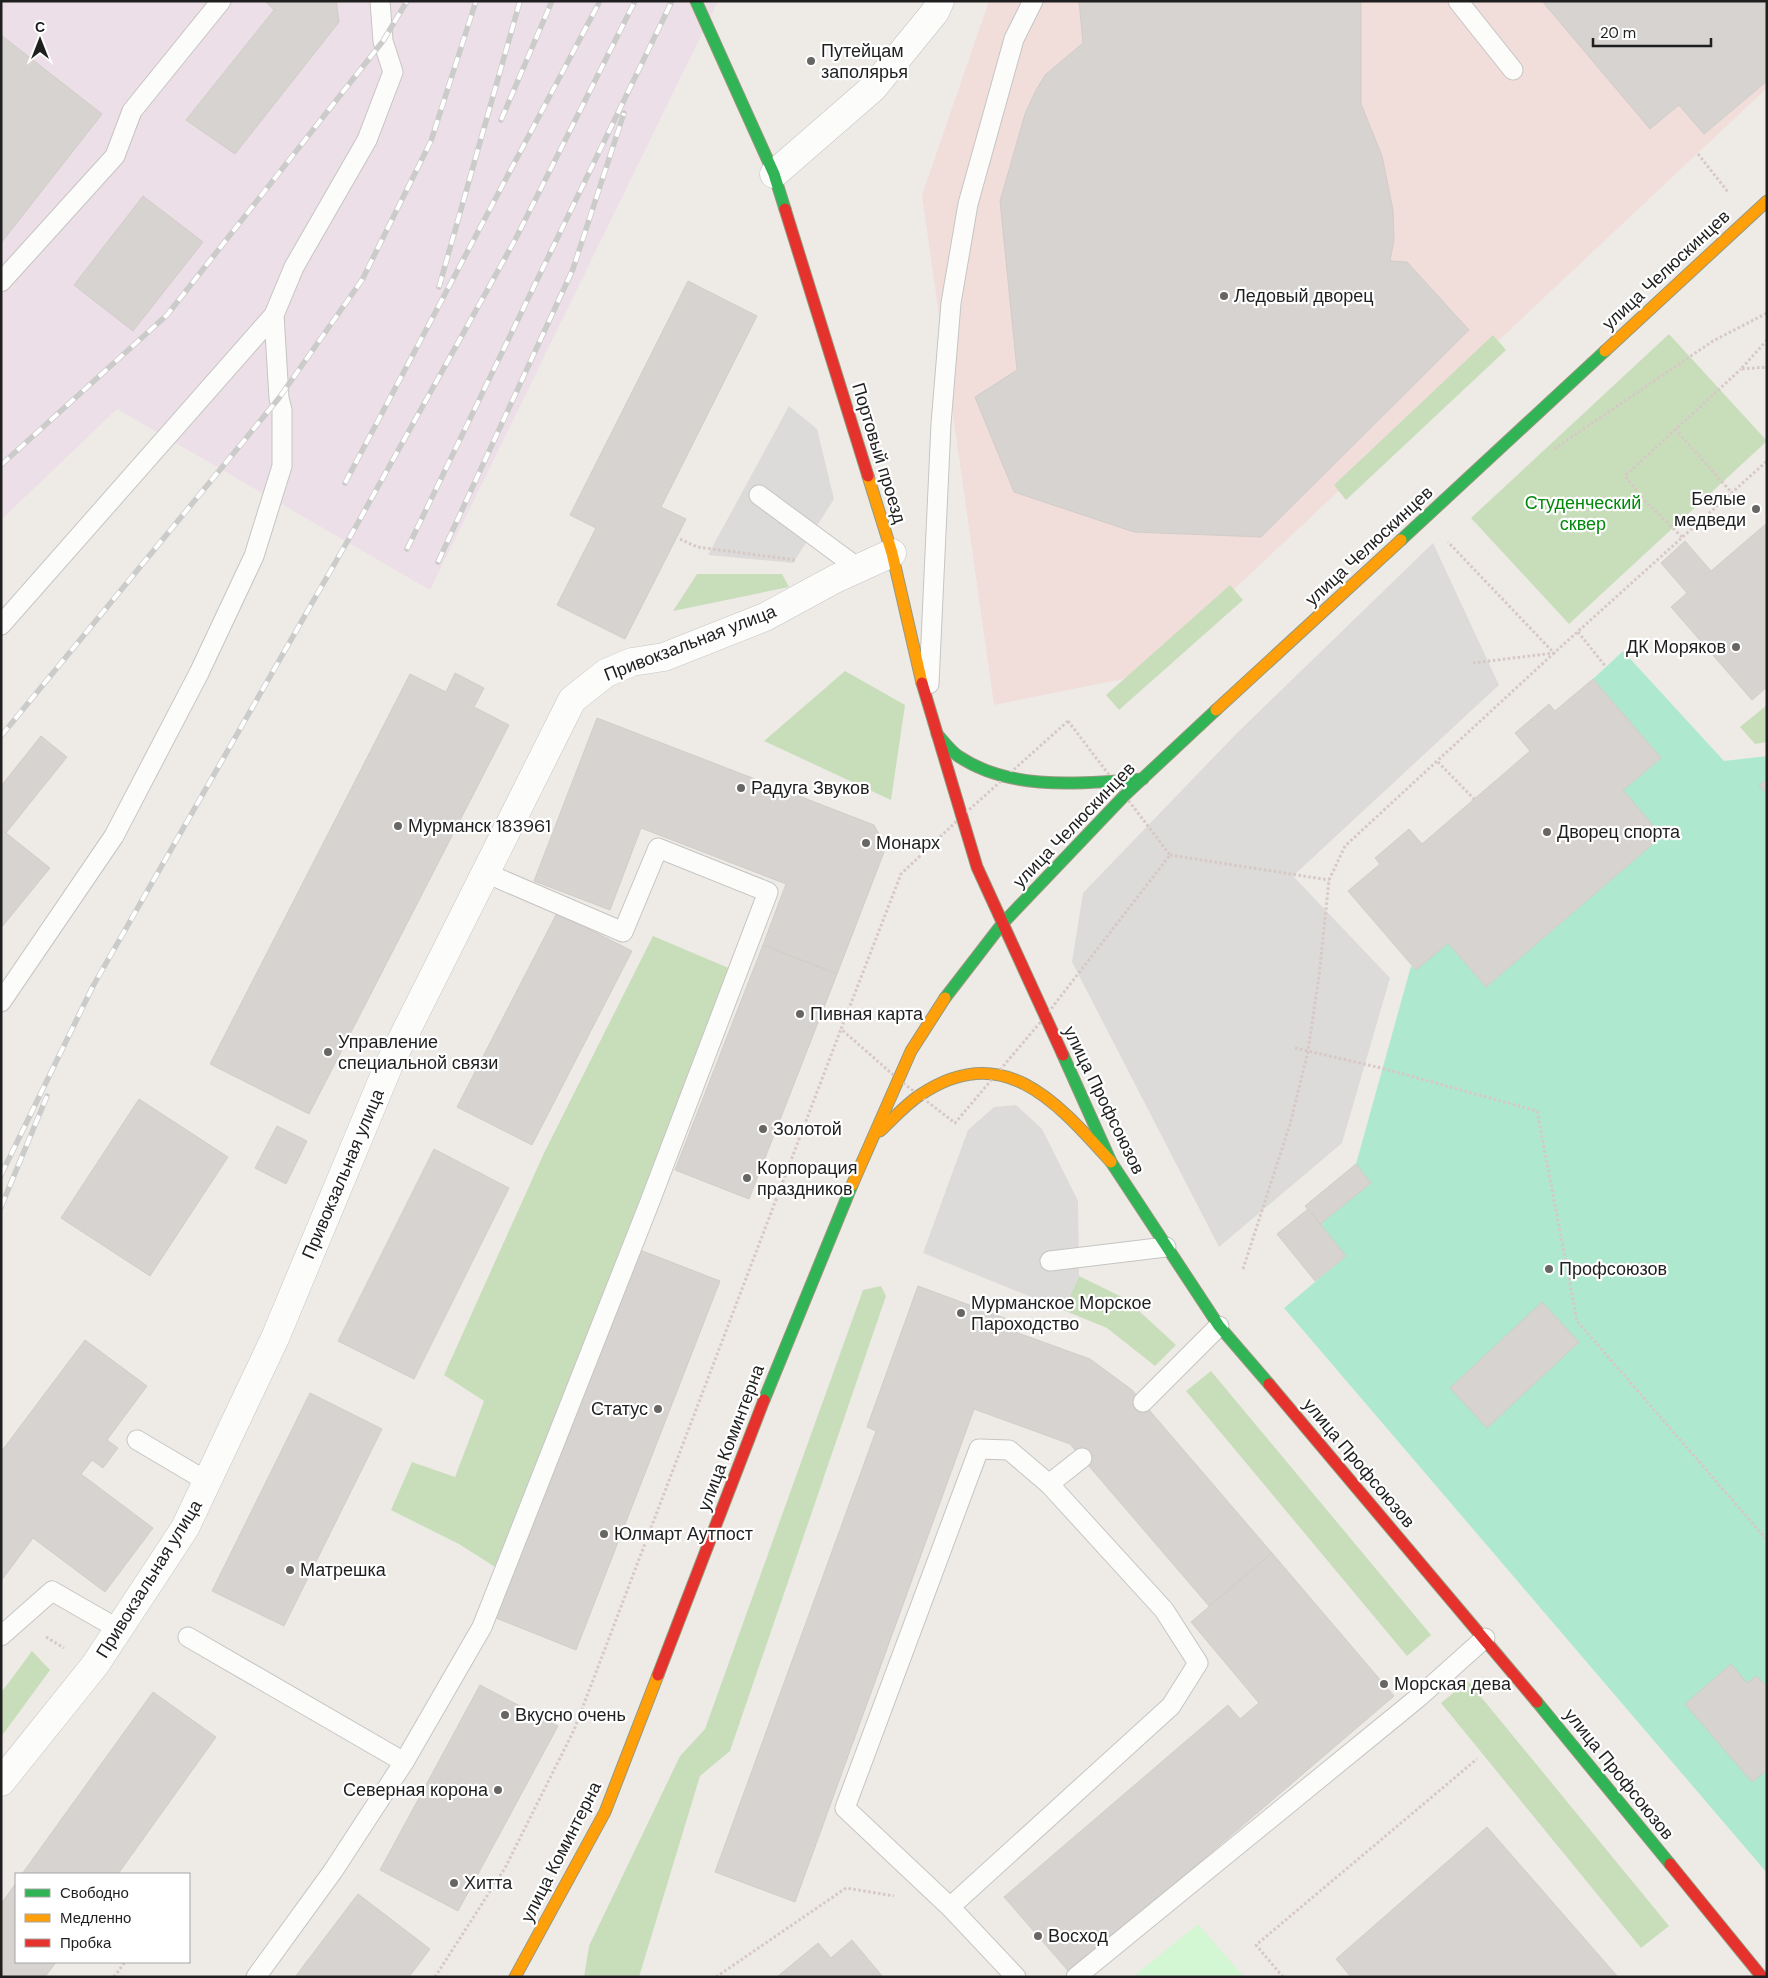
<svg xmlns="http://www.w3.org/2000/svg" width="1768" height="1978" viewBox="0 0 1768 1978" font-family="'DM Sans',sans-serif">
<rect width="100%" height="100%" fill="#eeebe7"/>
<path fill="#f1dedb" d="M989 1H1767V88L1143 675 994 705 922 195Z"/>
<path fill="#ecdfe7" d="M1 1H718L430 590 117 409 1 520Z"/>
<g fill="#c8deba">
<path d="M1669 334 1767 441 1569 624 1471 518Z"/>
<path d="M1493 335 1506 350 1346 500 1334 485Z"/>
<path d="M697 574H782L789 587 673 611Z"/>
<path d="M1230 585 1243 600 1119 710 1106 695Z"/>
<path d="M845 671 905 705 891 800 764 741Z"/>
<path d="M1767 705V742L1755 744 1740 727Z"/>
<path d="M653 936 731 969 495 1567 459 1544 391 1510 412 1462 455 1477 484 1401 444 1375 544 1153Z"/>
<path d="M1079 1276 1126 1299 1176 1345 1155 1366 1107 1328 1063 1310Z"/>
<path d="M881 1286 886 1296 730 1751 700 1776 639 1977H584L589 1946 680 1756 705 1729 863 1290Z"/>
<path d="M1211 1371 1431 1635 1407 1656 1186 1391Z"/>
<path d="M32 1651 50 1670 1 1737V1693Z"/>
<path d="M1468 1681 1669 1926 1641 1948 1441 1703Z"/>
</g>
<path fill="#d3f6d3" d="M1198 1924 1244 1977H1133Z"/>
<path fill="#aee9cf" d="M1623 651 1724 761 1767 756V1873L1284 1308 1346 1256 1320 1224 1371 1183 1356 1164 1411 966 1416 970 1448 943 1486 987 1662 836 1623 790 1661 758 1593 679Z"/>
<g fill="#dcdbd9">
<path d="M789 406 817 429 834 499 793 563 708 555Z"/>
<path d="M1433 543 1499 685 1293 876 1390 978 1342 1143 1219 1247 1072 962 1083 893 1236 734Z"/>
<path d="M1016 1105 1042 1129 1078 1201 1079 1276 1063 1310 923 1253 968 1130 994 1107Z"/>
</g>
<g fill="#d6d3d0" stroke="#d1cdc8">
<path d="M265 1H336L339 22 235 154 186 120 274 10Z"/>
<path d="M1079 1H1361V104L1382 156 1393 210 1394 240 1390 261 1407 262 1469 330 1261 537 1134 532 1014 492 975 397 1017 370 1000 201 1025 114 1035 92 1045 75 1083 43Z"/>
<path d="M1542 1H1767V81L1704 134 1679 105 1650 129Z"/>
<path d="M1 35 102 114 1 243Z"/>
<path d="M143 196 203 242 133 331 74 285Z"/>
<path d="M688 281 757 316 661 507 686 519 625 639 557 605 596 528 570 515Z"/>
<path d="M1767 523V687L1752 700 1671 607 1687 593 1661 563 1685 541 1711 571Z"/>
<path d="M455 673 484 688 474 707 509 725 309 1114 210 1064 410 674 446 692Z"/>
<path d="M1593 679 1661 758 1623 790 1662 836 1486 987 1448 943 1416 970 1348 891 1380 864 1375 858 1409 829 1422 844 1530 751 1515 733 1549 704 1555 711Z"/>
<path d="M597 718 874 825 886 847 837 974 763 945 786 884 641 828 610 910 534 881Z"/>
<path d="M41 736 67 757 6 833 1 829V786Z"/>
<path d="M1767 779V794L1759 785Z"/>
<path d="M1 829 50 868 1 928Z"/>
<path d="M557 913 632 951 532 1145 457 1107Z"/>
<path d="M763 945 837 974 749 1199 675 1170Z"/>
<path d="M139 1099 228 1157 150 1276 61 1218Z"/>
<path d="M277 1126 307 1141 286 1184 255 1168Z"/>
<path d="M434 1149 509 1188 414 1379 338 1341Z"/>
<path d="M1356 1164 1371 1183 1320 1224 1305 1206Z"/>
<path d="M1308 1209 1346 1256 1315 1281 1277 1234Z"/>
<path d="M640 1250 720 1281 576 1650 496 1618Z"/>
<path d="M918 1286 1007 1319 1004 1328 1090 1359 1132 1390 1272 1553 1209 1606 1070 1444 974 1409 795 1902 715 1872 876 1431 867 1427Z"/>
<path d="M1542 1302 1579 1342 1487 1428 1450 1388Z"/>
<path d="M85 1340 147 1386 107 1440 118 1448 103 1468 92 1460 81 1474 153 1528 105 1592 33 1538 1 1581V1452Z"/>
<path d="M310 1393 382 1429 284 1626 212 1591Z"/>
<path d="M1272 1553 1394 1696 1070 1973 1004 1897 1228 1705 1240 1719 1259 1703 1191 1622Z"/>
<path d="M1731 1664 1747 1683 1757 1676 1767 1687V1770L1752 1782 1685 1704Z"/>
<path d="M480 1685 558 1726 458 1911 380 1870Z"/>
<path d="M153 1692 216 1737 118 1874H22Z"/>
<path d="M1487 1827 1618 1977H1351L1336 1959Z"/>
<path d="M16 1883V1962H56L45 1977H1V1904Z"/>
<path d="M358 1894 430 1949 409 1977H295Z"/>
<path d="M852 1940 883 1977H777L818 1943 831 1958Z"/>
</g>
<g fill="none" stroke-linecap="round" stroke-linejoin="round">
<g stroke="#c6c5c3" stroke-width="21">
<g id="lane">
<path d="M1458 1 1513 70"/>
<path d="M1 282 115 156 132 111 221 1"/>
<path d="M759 495 858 568"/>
<path d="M1 625 274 315"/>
<path d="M929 684 941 424 951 303 968 204 1014 39 1033 1"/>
<path d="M1 1002 114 836 199 673 254 556 282 466V410L279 398 274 315 294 267 367 140 393 72 383 41 380 1"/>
<path d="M1050 1261 1166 1247"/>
<path d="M1143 1402 1219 1326"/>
<path d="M137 1440 208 1482"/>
<path d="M1049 1484 1082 1458"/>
<path d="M1 1636 52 1591 120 1630"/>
<path d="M188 1637 404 1762"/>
<path d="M950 1907 1171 1706 1198 1663 1164 1610 1049 1484 1009 1450 979 1449 845 1808 950 1907 1016 1977"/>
<path d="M256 1977 333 1871 404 1762 482 1627 649 1204 768 892 658 848 623 932 486 873"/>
<path d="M1076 1977 1419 1697 1485 1638"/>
</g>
</g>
<g stroke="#c6c5c3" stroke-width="29">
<g id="street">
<path d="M774 174 873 88 935 12 940 1"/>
<path d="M1 1782 95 1665 185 1528 275 1338 388 1067 572 700 606 673 632 662 664 657 765 617 835 579 892 553"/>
</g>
</g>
<g stroke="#97987e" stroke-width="13">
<g id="fast">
<path d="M696 1 774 174 785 209"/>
<path d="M1401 540 1605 351"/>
<path d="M937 734C944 742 950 750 958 756 1011 792 1083 783 1143 779"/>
<path d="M945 998 1002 924 1125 795 1216 710"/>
<path d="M1063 1055 1111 1162 1219 1326 1269 1384"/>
<path d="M764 1400 852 1185"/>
<path d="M1537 1702 1670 1864"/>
</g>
</g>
<g stroke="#97987e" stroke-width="13">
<g id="slow">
<path d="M1605 351 1767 201"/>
<path d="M868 476 892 553 922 683"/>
<path d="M1216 710 1401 540"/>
<path d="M880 1131C893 1119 905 1105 920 1095 1003 1039 1057 1102 1111 1162"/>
<path d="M852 1185 911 1051 945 998"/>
<path d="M515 1977 605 1812 658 1675"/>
</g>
</g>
<g stroke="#97987e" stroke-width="13">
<g id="jam">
<path d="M785 209 868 476"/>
<path d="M922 683 977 867 1063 1055"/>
<path d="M1269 1384 1537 1702"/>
<path d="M658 1675 764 1400"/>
<path d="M1670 1864 1762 1977"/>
</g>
</g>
<g stroke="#d7c8c6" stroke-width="3" stroke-dasharray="2.5 2.5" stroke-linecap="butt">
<path d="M1698 154 1728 192"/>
<path d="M1767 340 1741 369 1767 367"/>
<path d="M1675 429 1732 493"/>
<path d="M1554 449 1713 341 1767 313"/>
<path d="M1682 537 1643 499 1625 476 1741 369"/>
<path d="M680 539 697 547 795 560"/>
<path d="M1578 632 1606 667"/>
<path d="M1473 663 1554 653 1767 461"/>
<path d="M1068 721 1170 855 1044 1018 955 1123 898 1079 841 1029 901 874 961 817Z"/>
<path d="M1438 762 1474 799"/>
<path d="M1170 855 1329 880"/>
<path d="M1295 1048 1381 1068 1537 1111 1577 1321 1767 1540"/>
<path d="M1243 1269 1290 1124 1308 1051 1319 976 1329 880 1345 846 1554 653 1448 542"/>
<path d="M46 1637 64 1648"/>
<path d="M114 1977 125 1962"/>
<path d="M435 1977 505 1868 574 1730 841 1029"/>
<path d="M716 1977 846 1888 894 1896"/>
<path d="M1283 1977 1256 1945 1477 1759"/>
</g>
<use href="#lane" stroke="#fcfcfb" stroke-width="19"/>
<use href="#street" stroke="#fcfcfb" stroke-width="28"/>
<use href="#fast" stroke="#30b455" stroke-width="11"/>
<use href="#slow" stroke="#ff9f0a" stroke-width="11"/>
<use href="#jam" stroke="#e5322d" stroke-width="11"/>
<g stroke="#cbcbca" stroke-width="5.5">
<g id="rail">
<path d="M501 120 552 1"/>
<path d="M439 287 520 1"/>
<path d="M1 465 167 315 383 41 407 1"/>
<path d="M345 483 600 1"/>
<path d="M407 549 672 1"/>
<path d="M438 562 573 269 624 113"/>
<path d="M1 736 279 398 362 280 431 141 476 1"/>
<path d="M1 1175 93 986 355 528 515 240 635 1"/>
<path d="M1 1207 47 1096"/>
</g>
</g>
<use href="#rail" stroke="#fff" stroke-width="4" stroke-dasharray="11" stroke-linecap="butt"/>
</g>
<g fill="#676665" stroke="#fff" stroke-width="2">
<circle cx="811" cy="61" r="5"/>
<circle cx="1224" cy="296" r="5"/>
<circle cx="1756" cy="509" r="5"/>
<circle cx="1736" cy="647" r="5"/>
<circle cx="741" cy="788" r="5"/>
<circle cx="398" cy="826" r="5"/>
<circle cx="1547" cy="832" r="5"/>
<circle cx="866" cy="843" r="5"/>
<circle cx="800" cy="1014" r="5"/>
<circle cx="328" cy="1052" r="5"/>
<circle cx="763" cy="1129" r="5"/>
<circle cx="747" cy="1178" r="5"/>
<circle cx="1549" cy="1269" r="5"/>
<circle cx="961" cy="1313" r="5"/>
<circle cx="658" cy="1409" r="5"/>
<circle cx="604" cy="1534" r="5"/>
<circle cx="290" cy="1570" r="5"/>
<circle cx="1384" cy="1684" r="5"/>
<circle cx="505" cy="1715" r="5"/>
<circle cx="498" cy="1790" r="5"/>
<circle cx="454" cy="1883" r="5"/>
<circle cx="1038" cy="1936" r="5"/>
</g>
<g text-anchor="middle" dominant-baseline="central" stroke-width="4.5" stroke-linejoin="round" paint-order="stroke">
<g font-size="18" fill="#1f1f1f" stroke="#fff" text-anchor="start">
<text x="821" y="51">Путейцам<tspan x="821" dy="21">заполярья</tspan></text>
<text x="1234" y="296">Ледовый дворец</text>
<text x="1746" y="499" text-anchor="end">Белые<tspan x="1746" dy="21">медведи</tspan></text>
<text x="1726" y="647" text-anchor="end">ДК Моряков</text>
<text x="751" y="788">Радуга Звуков</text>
<text x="408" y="826">Мурманск 183961</text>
<text x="1557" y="832">Дворец спорта</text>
<text x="876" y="843">Монарх</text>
<text x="810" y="1014">Пивная карта</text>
<text x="338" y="1042">Управление<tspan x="338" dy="21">специальной связи</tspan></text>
<text x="773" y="1129">Золотой</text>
<text x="757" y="1168">Корпорация<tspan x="757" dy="21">праздников</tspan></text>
<text x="1559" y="1269">Профсоюзов</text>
<text x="971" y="1303">Мурманское Морское<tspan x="971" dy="21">Пароходство</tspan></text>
<text x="648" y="1409" text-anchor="end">Статус</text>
<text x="614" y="1534">Юлмарт Аутпост</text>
<text x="300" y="1570">Матрешка</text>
<text x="1394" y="1684">Морская дева</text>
<text x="515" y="1715">Вкусно очень</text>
<text x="488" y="1790" text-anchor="end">Северная корона</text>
<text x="464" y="1883">Хитта</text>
<text x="1048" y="1936">Восход</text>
</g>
<g font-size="18" fill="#1f1f1f" stroke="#fff">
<text transform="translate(1666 270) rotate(-43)">улица Челюскинцев</text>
<text transform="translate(879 453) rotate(73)">Портовый проезд</text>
<text transform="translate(1369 546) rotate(-43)">улица Челюскинцев</text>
<text transform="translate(690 643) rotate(-21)">Привокзальная улица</text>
<text transform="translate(1074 825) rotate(-46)">улица Челюскинцев</text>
<text transform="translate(1104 1100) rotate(64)">улица Профсоюзов</text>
<text transform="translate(343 1174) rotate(-67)">Привокзальная улица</text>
<text transform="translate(731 1438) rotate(-69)">улица Коминтерна</text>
<text transform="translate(1359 1463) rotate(50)">улица Профсоюзов</text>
<text transform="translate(149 1579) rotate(-58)">Привокзальная улица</text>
<text transform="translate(1619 1774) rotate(51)">улица Профсоюзов</text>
<text transform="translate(561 1852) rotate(-63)">улица Коминтерна</text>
</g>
<g font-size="18" fill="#01890b" stroke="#fff">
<text x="1583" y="503">Студенческий<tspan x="1583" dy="21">сквер</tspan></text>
</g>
</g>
<rect width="1768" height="1978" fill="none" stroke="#1f1f1f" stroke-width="5"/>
<rect x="15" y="1873" width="175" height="90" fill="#ffffff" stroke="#a5a5a5"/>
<rect x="25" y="1889" width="25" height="8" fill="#30b455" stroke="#a5a5a5"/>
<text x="60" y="1898" font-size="15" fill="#1f1f1f">Свободно</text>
<rect x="25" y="1914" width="25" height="8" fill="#ff9f0a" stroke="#a5a5a5"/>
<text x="60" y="1923" font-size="15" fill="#1f1f1f">Медленно</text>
<rect x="25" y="1939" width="25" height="8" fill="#e5322d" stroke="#a5a5a5"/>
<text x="60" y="1948" font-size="15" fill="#1f1f1f">Пробка</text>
<g transform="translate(40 40)" stroke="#ffffff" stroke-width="4" paint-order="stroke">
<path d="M0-4L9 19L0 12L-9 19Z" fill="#1f1f1f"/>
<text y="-8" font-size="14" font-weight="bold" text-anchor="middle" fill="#1f1f1f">С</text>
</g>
<path d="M1593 38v8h118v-8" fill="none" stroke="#1f1f1f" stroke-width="2.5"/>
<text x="1600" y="38" font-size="15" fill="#1f1f1f" stroke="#ffffff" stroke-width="4" paint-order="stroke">20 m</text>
</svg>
